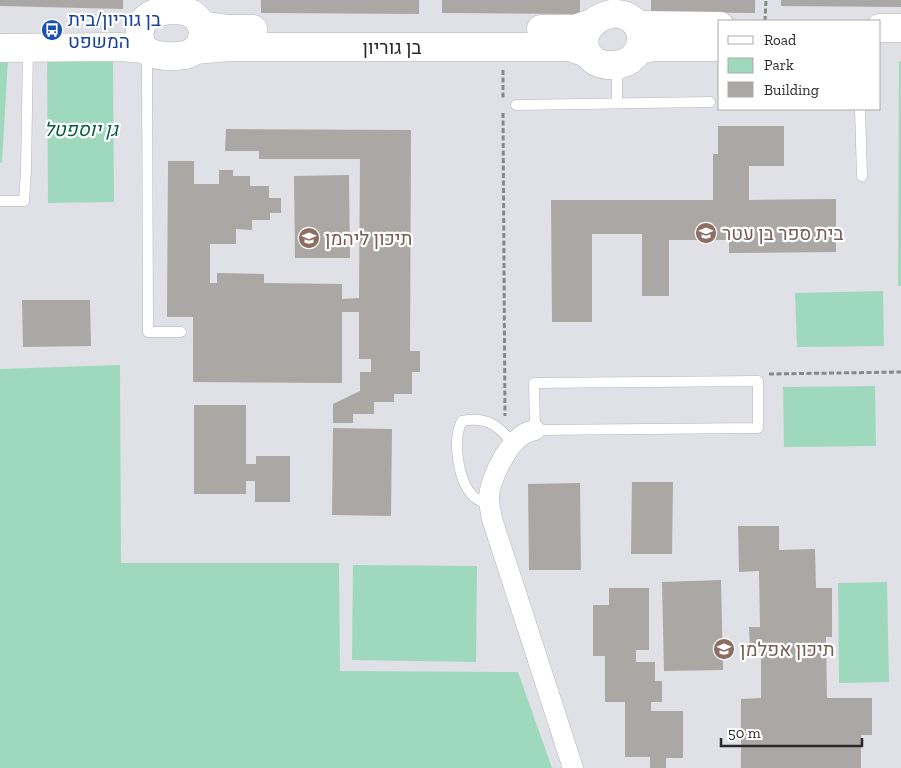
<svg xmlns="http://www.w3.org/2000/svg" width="901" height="768" viewBox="0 0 901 768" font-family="'Zilla Slab',Heebo,serif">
<rect width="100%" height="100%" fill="#e0e1e6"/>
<g fill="#9ed9bd">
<path d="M113 55 114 202 48 203 47 56Z"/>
<path d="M8 59 2 162 0 163V60Z"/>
<path d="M899 61H901V286H898Z"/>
<path d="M883 291 884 346 797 347 795 293Z"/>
<path d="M120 365 121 563H339L340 671 518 672 552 768H0V369Z"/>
<path d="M875 386 876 446 784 447 783 387Z"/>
<path d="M353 565 477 566 476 662 352 660Z"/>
<path d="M887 582 889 682 839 683 838 583Z"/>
</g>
<g fill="#aba7a4">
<path d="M0 0H123V9L0 6Z"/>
<path d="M261 0H419V14L261 13Z"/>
<path d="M442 0H580V14L442 13Z"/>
<path d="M651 0H755V13L651 12Z"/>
<path d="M781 0H901V7L781 6Z"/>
<path d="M718 126H784V166H749V200L836 199V252L729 253V240H669V296H642V234H592V322H552L551 200H713V154H718Z"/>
<path d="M226 129 411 130 410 351H420V372H412V394H394V402H374V414H353V423H333V404L360 391V372H371V359H359V312H342V383L193 382V317H167L168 161H194V184H219V170H233V176H250V186H269V198H281V213H270V220H252V230L236 229V244H210V283H217V273L264 274V283L342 284V299L359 298 360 159H259V151H225Z"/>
<path d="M349 175 350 258H295L294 176Z"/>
<path d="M22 300H90L91 346 23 347Z"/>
<path d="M194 405H246V464H256V456H290V502H255V481H246V494H194Z"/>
<path d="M333 428 392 429 391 516 332 515Z"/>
<path d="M632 482H673L672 554H631Z"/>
<path d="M580 483 581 570H529L528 484Z"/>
<path d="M738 526H779V550L815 549 816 588H832V637H826L827 698H872V735H861V768H741V699L761 698V649H750L749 627H760L759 571 739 572Z"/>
<path d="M721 580 723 670 664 671 662 582Z"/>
<path d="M609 588H649V650H636V662H655V681H662V702H651V711H683V758H666V768H650V757H625V702H605V656H593V605H609Z"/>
</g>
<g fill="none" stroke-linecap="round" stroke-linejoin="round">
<g stroke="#b4b5b9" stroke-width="11">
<g id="lane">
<path d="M147 54 148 332H181"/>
<path d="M617 66V103"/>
<path d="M516 105 710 102"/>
<path d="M860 109 862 176"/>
<path d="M0 201H24L26 170 28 48"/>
<path d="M758 381V428L535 430 534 383Z"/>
<path d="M490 506C485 503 477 500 473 496 458 481 452 439 462 421 488 416 498 426 514 444"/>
</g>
</g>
<g stroke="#b4b5b9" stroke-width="21">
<path id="street" d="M535 430C531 431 527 432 524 434 507 444 489 481 489 499 489 505 491 512 492 519L573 768"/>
</g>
<g stroke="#b4b5b9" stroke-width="29">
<g id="secondary">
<path d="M170 10C177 10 185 10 192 14 210 25 204 51 185 55 174 57 157 57 147 51 136 43 138 24 148 17 154 12 162 11 170 10Z"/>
<path d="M611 14C650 11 651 63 614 65 578 68 572 23 611 14Z"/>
<path d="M201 25 228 29H253"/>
<path d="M637 25 720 26"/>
<path d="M880 28H901"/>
<path d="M541 29H575L591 23"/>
<path d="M0 48 119 47 145 49"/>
<path d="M195 50 229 47H570L587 53"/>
<path d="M639 50 654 47H720"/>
</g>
</g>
<g stroke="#87888b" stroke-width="3" stroke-dasharray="5 2.5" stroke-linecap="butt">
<path d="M765 21 766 0"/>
<path d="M503 70V99"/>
<path d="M503 113 505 416"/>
<path d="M769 374 901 372"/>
</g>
<use href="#lane" stroke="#fff" stroke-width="10"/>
<use href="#street" stroke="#fff" stroke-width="20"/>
<use href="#secondary" stroke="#fff" stroke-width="28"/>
</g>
<defs>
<g id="bus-disc" transform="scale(1.125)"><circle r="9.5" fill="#1a4fb4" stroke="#fff"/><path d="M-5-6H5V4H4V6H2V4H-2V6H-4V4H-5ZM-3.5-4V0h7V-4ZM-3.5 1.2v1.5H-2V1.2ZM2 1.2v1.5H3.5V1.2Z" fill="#fff"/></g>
<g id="school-disc" transform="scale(1.125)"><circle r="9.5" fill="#8d6e63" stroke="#fff"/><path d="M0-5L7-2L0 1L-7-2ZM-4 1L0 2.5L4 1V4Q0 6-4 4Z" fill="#fff"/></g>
</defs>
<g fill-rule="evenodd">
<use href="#bus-disc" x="52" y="30"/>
<use href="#school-disc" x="706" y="233"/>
<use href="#school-disc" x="309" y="238"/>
<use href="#school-disc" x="724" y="649"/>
</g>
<g text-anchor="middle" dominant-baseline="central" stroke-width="4.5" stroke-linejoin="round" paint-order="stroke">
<g font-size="19" fill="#164399" stroke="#fff" text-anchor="start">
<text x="68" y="19">בן גוריון/בית<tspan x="68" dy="22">המשפט</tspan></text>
</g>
<g font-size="19" fill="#29292b" stroke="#fff">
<text x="392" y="47">בן גוריון</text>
</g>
<g font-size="19" font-style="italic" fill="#0a5e42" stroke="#fff">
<text x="81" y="129">גן יוספטל</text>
</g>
<g font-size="19" fill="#785e54" stroke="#fff" text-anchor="start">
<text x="722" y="233">בית ספר בן עטר</text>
<text x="325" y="238">תיכון ליהמן</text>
<text x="740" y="649">תיכון אפלמן</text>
</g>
</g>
<rect x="718" y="20" width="162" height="90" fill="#ffffff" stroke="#a9a9aa"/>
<rect x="728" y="36" width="25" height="8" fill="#ffffff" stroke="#a9a9aa"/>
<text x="764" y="45" font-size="15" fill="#29292b">Road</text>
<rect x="728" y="58" width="25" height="15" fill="#9ed9bd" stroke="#a9a9aa"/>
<text x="764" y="70" font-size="15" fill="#29292b">Park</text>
<rect x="728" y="82" width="25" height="15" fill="#aba7a4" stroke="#a9a9aa"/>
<text x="764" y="95" font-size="15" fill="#29292b">Building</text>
<path d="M721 738v8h141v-8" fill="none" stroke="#29292b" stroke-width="2.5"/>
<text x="728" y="738" font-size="15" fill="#29292b" stroke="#ffffff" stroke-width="4" paint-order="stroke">50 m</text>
</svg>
